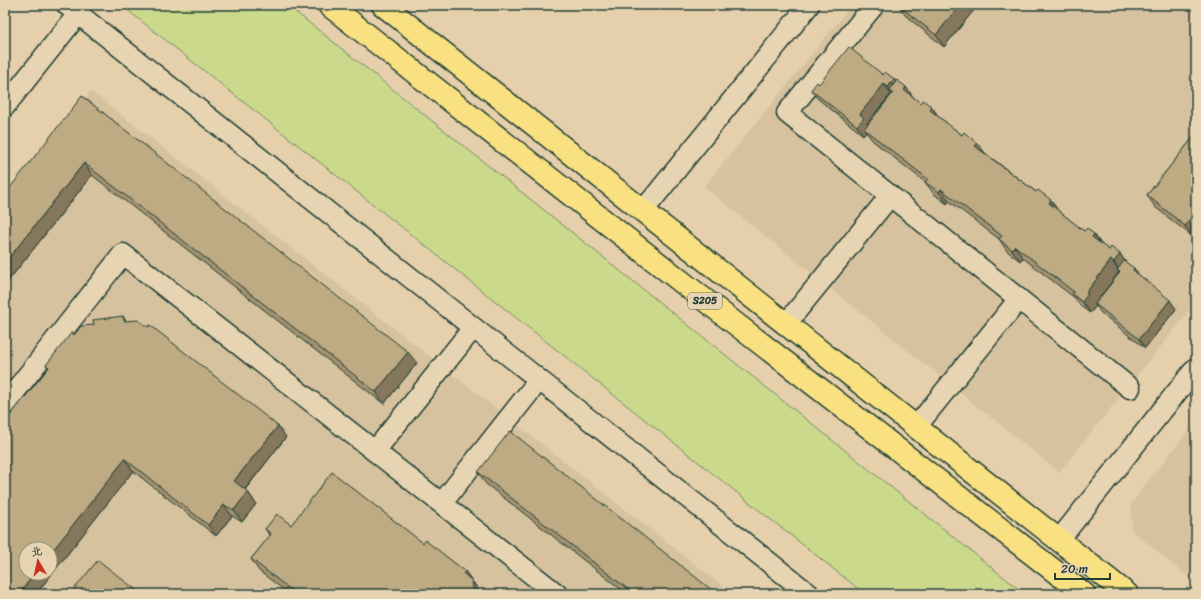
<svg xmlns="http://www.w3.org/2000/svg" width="1201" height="599" viewBox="0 0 1201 599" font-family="Sriracha,'LXGW WenKai TC',sans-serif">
<rect width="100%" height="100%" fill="#e6d0ac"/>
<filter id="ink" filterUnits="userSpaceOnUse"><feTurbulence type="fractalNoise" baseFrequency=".025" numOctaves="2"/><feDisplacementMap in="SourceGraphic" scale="8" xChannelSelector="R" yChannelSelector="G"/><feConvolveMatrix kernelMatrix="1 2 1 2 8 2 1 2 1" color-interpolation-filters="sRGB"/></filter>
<g filter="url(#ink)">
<g fill="#d6c29e" fill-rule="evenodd">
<path d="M852 5H1196V303L1059 472 704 187Z"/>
<path d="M91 91 733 594H5V200ZM26 549H50V573H26Z"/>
<path d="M1196 421V583L1132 531 1131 505 1142 489Z"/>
</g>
<path fill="#cad98c" stroke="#748b60" d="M121 5H287L1025 594H865Z"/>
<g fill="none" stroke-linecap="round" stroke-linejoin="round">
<g stroke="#1f3d34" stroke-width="23">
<g id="minor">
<path d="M67 5 809 594"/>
<path d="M874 5 787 113 1130 388"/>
<path d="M5 106 78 14"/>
<path d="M643 211 809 5"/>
<path d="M786 324 890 196"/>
<path d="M5 404 123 254 557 594"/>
<path d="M916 427 1019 299"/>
<path d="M375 451 473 328"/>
<path d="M442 503 539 380"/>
<path d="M1059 540 1196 368"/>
</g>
</g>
<g stroke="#1f3d34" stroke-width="25">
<g id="major">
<path d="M329 5 701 297 1084 594"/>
<path d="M383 5 1127 594"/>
</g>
</g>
<use href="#minor" stroke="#e7d4b2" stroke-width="20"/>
<use href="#major" stroke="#f9e181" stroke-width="22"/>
</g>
<g fill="#a39271" stroke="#1f3d34" fill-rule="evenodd">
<path d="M898 5H978L944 47 906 16Z"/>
<path d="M883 75 894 79 896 82 906 87 913 97 921 103 932 107 939 117 985 153 1036 192 1051 200 1057 210 1084 231 1094 234 1101 244 1109 250 1120 254 1125 261 1139 276 1176 309 1145 348 1101 313 1095 304 1096 306 1090 313 1080 306 1076 299 1023 258 1020 261 1007 251 999 239 949 201 947 204 934 194 925 182 873 141 866 132 863 135 818 99 811 90 819 84ZM891 94H892L868 124 867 123ZM1119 272V273L1097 301Z"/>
<path d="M82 96 417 363 384 404 92 175 5 285Z"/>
<path d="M1196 134V233L1193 237 1155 207 1147 195Z"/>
<path d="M123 316 126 321 286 437 245 490 248 492 256 504 242 522 232 516 216 536 133 471 36 594H5V422L48 368 46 365 74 335 94 325Z"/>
<path d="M478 472 717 594H627L486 484Z"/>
<path d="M291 525 423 543 465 571 480 592V594H289L259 571 251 559 270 536 265 529Z"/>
</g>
<g fill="#85775c" stroke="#1f3d34">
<path d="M960 5H978L944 47 936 35Z"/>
<path d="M894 79 901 89 892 92 888 87Z"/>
<path d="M884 84 891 94 867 123 870 127 864 129 866 132 863 135 857 126 860 114Z"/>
<path d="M906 87 914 99 904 90Z"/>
<path d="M932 107 940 119 930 110Z"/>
<path d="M977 143 986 154 975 146Z"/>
<path d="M84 163 92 175 5 285V263Z"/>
<path d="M941 189 949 201 947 204 939 192Z"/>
<path d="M1051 200 1059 212 1049 203Z"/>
<path d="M1196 211V233L1193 237 1185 226Z"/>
<path d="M1094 234 1102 246 1092 237Z"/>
<path d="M1015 246 1023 258 1020 261 1012 250Z"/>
<path d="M1120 254 1129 266 1122 274 1114 262Z"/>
<path d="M1111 260 1119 271 1117 270 1119 272 1095 304 1096 306 1090 313 1082 302 1086 293Z"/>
<path d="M1134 268 1141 278 1133 270Z"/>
<path d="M1170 300 1176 309 1145 348 1139 339Z"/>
<path d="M408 352 417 363 384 404 376 392Z"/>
<path d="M278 426 286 437 242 493 234 481Z"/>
<path d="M125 459 133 471 36 594H19L35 573H50V554Z"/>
<path d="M248 492 256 504 242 522 234 510Z"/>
<path d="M224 505 232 516 216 536 208 525Z"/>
<path d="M465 571 480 592V594H474L463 573Z"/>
</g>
<g fill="#beaa83" stroke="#1f3d34">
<path d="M898 5H960L936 35Z"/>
<path d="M849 47 883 75 885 72 894 79 888 87 884 84 860 114 864 118 857 126 811 90 817 82 819 84Z"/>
<path d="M897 80 906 87 904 90 921 103 923 100 932 107 930 110 962 135 964 132 977 143 975 146 1036 192 1038 190 1051 200 1049 203 1084 231 1087 228 1094 234 1092 237 1109 250 1111 247 1120 254 1114 262 1111 260 1086 293 1088 294 1082 302 1072 294 1074 292 1015 246 1012 250 999 239 1002 236 941 189 939 192 925 182 928 179 864 129 893 93 889 91Z"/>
<path d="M82 96 408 352 376 392 84 163 5 263V194Z"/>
<path d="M1196 134V211L1185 226 1147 195Z"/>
<path d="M1124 261 1134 268 1133 270 1170 300 1139 339 1095 304 1120 272 1117 270Z"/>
<path d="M123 316 124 321 138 320 148 327 150 325 278 426 234 481 248 492 234 510 224 505 208 525 125 459 50 554V549H26V573H35L19 594H10L5 590V422L49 367 46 365 72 332 74 335 81 326 94 325 93 320Z"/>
<path d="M510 431 717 594H634L478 472Z"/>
<path d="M332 472 423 543 425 540 465 571 463 573 472 581 474 594H296L251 559 271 534 265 529 277 514 291 525Z"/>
<path d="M98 560 141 594H70Z"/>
</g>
</g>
<g text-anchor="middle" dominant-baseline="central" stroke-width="3" stroke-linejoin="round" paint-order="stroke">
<rect fill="#e7d4b2" stroke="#5b6a5a" stroke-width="1" x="688" y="293" width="34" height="16" rx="3"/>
<g font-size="10" font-weight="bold" fill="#1f3d34">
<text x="705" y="301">S205</text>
</g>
</g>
<rect width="1201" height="599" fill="none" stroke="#e7d4b2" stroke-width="20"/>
<rect x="10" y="10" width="1181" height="579" fill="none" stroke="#1f3d34" stroke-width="1.5" filter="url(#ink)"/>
<g transform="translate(38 561) rotate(351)"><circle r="19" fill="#e7d4b2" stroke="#979880"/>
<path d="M0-3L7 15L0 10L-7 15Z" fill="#c8321e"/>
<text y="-6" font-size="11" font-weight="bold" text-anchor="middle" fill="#1f3d34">北</text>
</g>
<path d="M1055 573v6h55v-6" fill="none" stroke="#1f3d34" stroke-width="2"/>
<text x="1061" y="573" font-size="12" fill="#1f3d34" stroke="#e7d4b2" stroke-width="3" paint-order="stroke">20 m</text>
</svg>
